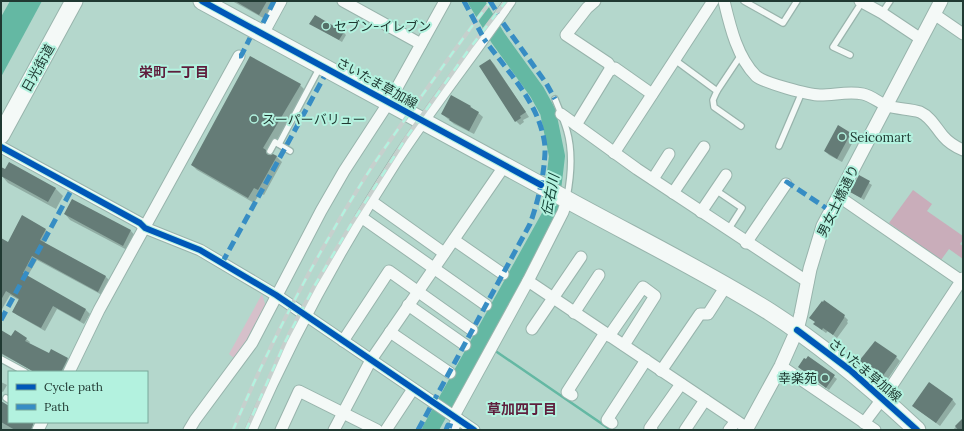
<svg xmlns="http://www.w3.org/2000/svg" width="964" height="431" viewBox="0 0 964 431" font-family="Lora,'Noto Sans JP',serif">
<rect width="100%" height="100%" fill="#b4d7cc"/>
<path fill="#d6c0ca" d="M262 294 266 307 255 330 235 359 229 354Z"/>
<path fill="#c9adba" d="M913 190 932 204 927 211 963 236V240L960 244 963 246V259L949 249 941 260 889 223Z"/>
<path fill="#64b8a3" d="M10 1H42L1 77V17Z"/>
<g fill="#0003">
<path d="M232 1H281L265 19Z"/>
<path d="M311 24 343 32 346 35 342 42Z"/>
<path d="M490 60 494 64 529 117 523 120 524 122 520 125 516 121Z"/>
<path d="M300 85 305 90 269 154 270 155 276 156 282 162 264 195 260 193 254 203 197 170 192 165Z"/>
<path d="M470 106 483 117 474 134 454 124 442 114Z"/>
<path d="M838 127 851 134 855 138 842 162 829 155 825 151Z"/>
<path d="M1 173 55 188 63 196 56 209 8 183 1 175Z"/>
<path d="M859 177 872 185 864 200 851 192Z"/>
<path d="M72 200 131 231 136 237 129 251 70 220 65 214Z"/>
<path d="M46 230 50 234 44 244 106 277 110 281 102 295 37 260 27 277 86 310 90 314 84 324 57 309 45 331 17 315 13 311 19 300 10 295 1 311V239L8 243Z"/>
<path d="M844 316 848 320 847 322 848 323 837 338 828 331 826 333 819 328Z"/>
<path d="M1 331 12 337 26 339 30 342 29 344 49 354 67 359 71 362 66 372H35L1 354Z"/>
<path d="M808 357 837 379 829 390 799 367Z"/>
<path d="M896 357 900 361 887 380 861 361Z"/>
<path d="M1 382 7 385 3 392 1 391Z"/>
<path d="M952 399 956 404 940 426 913 406Z"/>
<path d="M9 407V422H30L37 427 35 430H1V408Z"/>
<path d="M960 422 963 426V430H953Z"/>
</g>
<g fill="none" stroke-linecap="round" stroke-linejoin="round">
<g stroke="#64b8a3" stroke-width="2.5">
<path d="M480 340 488 346"/>
<path d="M494 350 611 430"/>
</g>
<path stroke="#64b8a3" stroke-width="16" d="M430 430 550 215 557 156 548 112 537 92 498 38 476 1"/>
</g>
<g fill="#657c77">
<path d="M235 1H267L259 15Z"/>
<path d="M315 15 344 32 339 40 309 24Z"/>
<path d="M250 56 301 84 263 148 266 150V153L268 155 273 154 277 156 258 190 254 188 248 198 191 165Z"/>
<path d="M490 59 526 112 520 116 521 118 515 122 479 66Z"/>
<path d="M451 95 471 106 470 107 479 112 469 131 449 120 450 119 441 114Z"/>
<path d="M838 125 851 133 837 159 824 151Z"/>
<path d="M9 162 56 188 48 202 1 176V167L5 169Z"/>
<path d="M859 175 870 181 861 198 850 192Z"/>
<path d="M72 199 131 230 123 246 64 214Z"/>
<path d="M22 215 46 229 40 240 106 276 98 292 32 256 23 273 86 309 80 321 53 306 41 328 12 312 19 299 6 291 1 300V238L8 242Z"/>
<path d="M824 300 845 315 844 317V318L833 335 823 328 822 330 813 324 815 322 809 318 822 301 823 302Z"/>
<path d="M1 330 11 336 15 330 27 338 25 341 49 353 51 349 68 358 61 372H34L1 353Z"/>
<path d="M875 341 897 356 882 377 859 361Z"/>
<path d="M808 356 835 375 826 388 798 367 804 358 806 359Z"/>
<path d="M929 382 953 399 936 423 912 406Z"/>
<path d="M1 401 9 406V422H34L31 430H15L1 422H2L1 421Z"/>
<path d="M963 418V430H958L955 426Z"/>
</g>
<g fill="none" stroke-linecap="round" stroke-linejoin="round">
<g stroke="#98b4ac" stroke-width="8">
<g id="service">
<path d="M744 1 783 23 797 1"/>
<path d="M882 13 890 1"/>
<path d="M741 55 717 91 713 100 714 107 741 126"/>
<path d="M850 55 833 47 862 2"/>
<path d="M675 60 717 91"/>
<path d="M555 99C559 109 564 120 567 131 573 152 571 176 567 197"/>
<path d="M279 144 320 67"/>
<path d="M779 146 802 92"/>
<path d="M270 151 275 142 290 151"/>
<path d="M720 193 742 208 728 230"/>
<path d="M1 359 25 372"/>
<path d="M6 398 9 400"/>
</g>
</g>
<g stroke="#98b4ac" stroke-width="13">
<g id="minor">
<path d="M343 1 421 44"/>
<path d="M595 1 587 8 566 35 608 63 612 69"/>
<path d="M724 1C730 26 737 57 756 76 764 83 809 95 820 95 835 95 848 91 863 94 872 96 878 102 887 106 897 109 911 109 920 112 931 117 936 128 943 136 948 142 956 147 963 150"/>
<path d="M860 1 882 13 921 39"/>
<path d="M934 14 963 34"/>
<path d="M263 34 281 1"/>
<path d="M561 114 637 169 808 282"/>
<path d="M576 125 609 71 615 68 652 94"/>
<path d="M1 147 140 223 145 228 200 250 276 295 474 430"/>
<path d="M614 153 713 1"/>
<path d="M653 179 669 154"/>
<path d="M673 193 704 147"/>
<path d="M838 196 963 282"/>
<path d="M371 201 444 253"/>
<path d="M701 212 726 175"/>
<path d="M361 217 486 305"/>
<path d="M454 240 503 274"/>
<path d="M746 243 786 184"/>
<path d="M528 281 563 212 567 200"/>
<path d="M408 305 465 345"/>
<path d="M574 313 599 275"/>
<path d="M532 329 581 257"/>
<path d="M390 332 450 373"/>
<path d="M609 336 643 287 655 296 624 345"/>
<path d="M343 341 389 271 472 330"/>
<path d="M781 366 875 430"/>
<path d="M661 371 700 314H708L726 286"/>
<path d="M69 372 99 310 239 56"/>
<path d="M572 395 567 392 605 333"/>
<path d="M454 416 528 281 747 428"/>
<path d="M612 423 607 420 646 360"/>
<path d="M864 423 891 387 963 278"/>
<path d="M38 430 42 422"/>
<path d="M189 430 195 420 252 343 321 211 344 171 389 102 445 1"/>
<path d="M251 430C292 337 341 246 396 161 432 106 473 55 510 1"/>
<path d="M281 430 299 391 377 430"/>
<path d="M334 430 371 360 505 165"/>
<path d="M386 430 413 389"/>
<path d="M452 430 458 419"/>
<path d="M652 430 650 428 681 384"/>
<path d="M685 430 705 400"/>
<path d="M729 430 736 421"/>
</g>
</g>
<g stroke="#98b4ac" stroke-width="15">
<path id="tertiary" d="M746 430 781 366 797 330 801 314 810 269 823 226 941 1"/>
</g>
<g stroke="#98b4ac" stroke-width="19">
<g id="primary">
<path d="M202 1C323 67 444 132 564 198 633 236 703 270 770 312 823 346 871 387 917 430"/>
<path d="M1 135 74 1"/>
</g>
</g>
<use href="#service" stroke="#f4f9f7" stroke-width="5.5"/>
<use href="#minor" stroke="#f4f9f7" stroke-width="11"/>
<use href="#tertiary" stroke="#f4f9f7" stroke-width="13"/>
<use href="#primary" stroke="#f4f9f7" stroke-width="17"/>
<g stroke="#c6d0cd" stroke-width="4">
<g id="rail">
<path d="M233 430C270 343 316 255 366 176 382 151 399 128 416 104 441 69 465 35 491 1"/>
<path d="M246 430 286 340 315 285 350 226 406 138 470 48 506 1"/>
</g>
</g>
<use href="#rail" stroke="#b3f2df" stroke-width="2.5" stroke-dasharray="8" stroke-linecap="butt"/>
<g stroke="#378dc4" stroke-width="5" stroke-dasharray="10 5" stroke-linecap="butt">
<path d="M464 1 482 35"/>
<path d="M490 1 498 14"/>
<path d="M263 23 274 1"/>
<path d="M503 23 546 83 555 99"/>
<path d="M239 56H241L250 38"/>
<path d="M786 184 787 182 826 208"/>
<path d="M222 263 324 77"/>
<path d="M1 320 73 187"/>
<path d="M418 430 530 224C538 202 544 176 545 152 546 140 539 119 533 108 520 83 500 61 484 39"/>
<path d="M446 430 448 425 454 427"/>
</g>
<g stroke="#b3f2df" stroke-width="8">
<g id="cycleway">
<path d="M202 1 541 185"/>
<path d="M1 147 140 223 145 228 200 250 276 295 474 430"/>
<path d="M797 330 850 370 917 430"/>
</g>
</g>
<use href="#cycleway" stroke="#0057b8" stroke-width="6"/>
</g>
<g fill="#547068" stroke="#b3f2df" stroke-width="1.5">
<circle cx="326" cy="26" r="4"/>
<circle cx="254" cy="119" r="4"/>
<circle cx="842" cy="137" r="4"/>
<circle cx="825" cy="378" r="4"/>
</g>
<g text-anchor="middle" dominant-baseline="central" stroke-width="4" stroke-linejoin="round" paint-order="stroke">
<g font-size="13" fill="#203932" stroke="#b3f2df" text-anchor="start">
<text x="334" y="26">セブン-イレブン</text>
<text x="262" y="119">スーパーバリュー</text>
<text x="850" y="137">Seicomart</text>
<text x="817" y="378" text-anchor="end">幸楽苑</text>
</g>
<g font-size="13" fill="#203932" stroke="#b3f2df">
<text transform="translate(38 68) rotate(-61)">日光街道</text>
<text transform="translate(377 83) rotate(29)">さいたま草加線</text>
<text transform="translate(838 201) rotate(-64)">男女土橋通り</text>
<text transform="translate(865 370) rotate(40)">さいたま草加線</text>
</g>
<g font-size="14" font-weight="bold" fill="#5e1d3c" stroke="#b3f2df">
<text x="174" y="72">栄町一丁目</text>
<text x="522" y="409">草加四丁目</text>
</g>
<g font-size="14" font-style="italic" fill="#124135" stroke="#b3f2df">
<text transform="translate(550 195) rotate(-79)">伝右川</text>
</g>
</g>
<rect width="964" height="431" fill="none" stroke="#203932" stroke-width="4"/>
<rect x="8" y="371" width="140" height="52" fill="#b3f2df" stroke="#78a89a"/>
<rect x="16" y="384" width="20" height="6" fill="#0057b8" stroke="#78a89a"/>
<text x="44" y="391" font-size="12" fill="#203932">Cycle path</text>
<rect x="16" y="404" width="20" height="6" fill="#378dc4" stroke="#78a89a"/>
<text x="44" y="411" font-size="12" fill="#203932">Path</text>
</svg>
